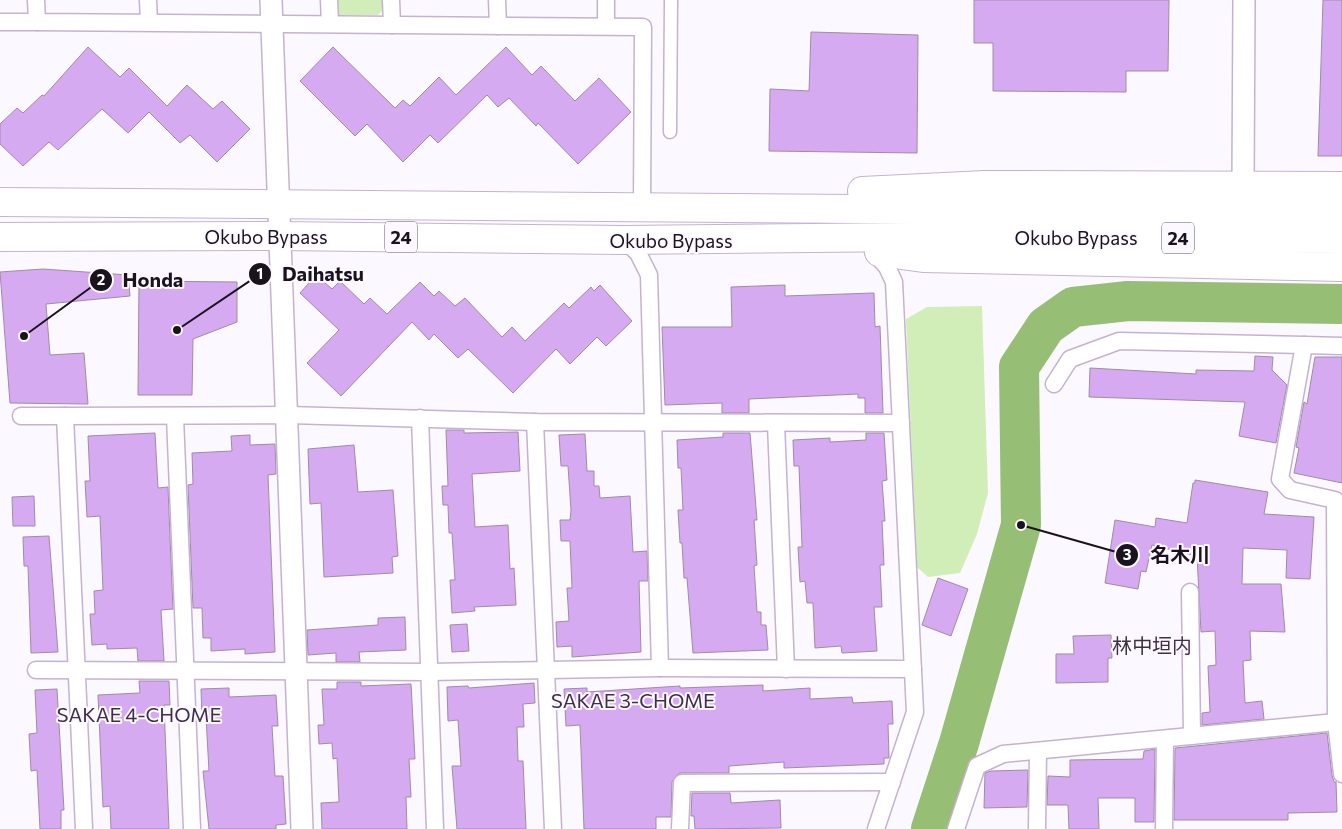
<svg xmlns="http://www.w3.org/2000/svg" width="1342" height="829" viewBox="0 0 1342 829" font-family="Commissioner,'Noto Sans JP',sans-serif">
<rect width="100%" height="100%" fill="#fcf8ff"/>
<g fill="#d1eeb8">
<path d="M336 0H385V8L378 15H336Z"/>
<path d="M982 306 988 493 977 534 960 573 928 577 917 567 906 319 927 307Z"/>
</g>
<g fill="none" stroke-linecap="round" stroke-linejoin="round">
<path stroke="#97be75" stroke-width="40" d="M931 829 959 743 1021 525 1019 367 1046 326 1073 307 1128 301 1342 304"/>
</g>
<g fill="#d6aaf0" stroke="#9e8ba9">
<path d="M974 0H1169L1168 71H1126V92L993 91V43H974Z"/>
<path d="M1323 0H1342V156H1318Z"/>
<path d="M811 32 918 35 917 153 769 151 770 89 809 91Z"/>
<path d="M88 47 120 77 129 68 167 106 187 85 213 109 222 101 250 129 217 162 190 135 180 143 149 112 128 133 102 109 58 150 49 142 23 166 0 144V124L17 108 23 113 42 95 44 96Z"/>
<path d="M333 47 395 108 403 100 410 106 439 77 456 95 506 47 532 75 541 66 575 101 599 78 631 112 578 164 538 123 536 126 509 98 498 107 487 95 438 143 430 135 403 162 367 124 355 136 300 81Z"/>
<path d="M43 269 128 275 130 296 46 304 50 355 84 353 88 404 10 403 0 272Z"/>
<path d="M316 275 332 289 340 281 364 304 370 298 387 314 420 282 434 296 439 291 455 306 465 298 502 337 512 327 525 341 564 303 569 308 591 287 594 291 600 285 632 321 606 346 597 337 570 364 556 349 513 393 468 349 458 358 434 334 429 340 412 322 341 396 307 363 339 330 300 293Z"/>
<path d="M139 281 237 282V322L193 339 192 395H138Z"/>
<path d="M785 285V296L874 293 875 327 880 326 883 413H865V398H858V394L749 399V413H722V403L665 405 662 327H732L731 287Z"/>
<path d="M1255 356 1273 357 1272 370 1287 385 1276 443 1239 436 1245 402 1089 397 1090 368 1196 374V370L1254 371Z"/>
<path d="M1315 357H1342V483L1294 473 1299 448 1296 447 1304 402 1307 404Z"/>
<path d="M446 430H464V433L518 432 520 471 472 474 475 527 508 525 510 569 514 568 516 605 474 607 475 611 452 613 450 580H455L452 533H449L448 505H443L442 486H448Z"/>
<path d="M155 433 158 488 168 487 173 609 161 610 164 661H138L137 648 107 649V644L92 645 90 614H95L94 591 103 590 100 516 87 517 85 481H90L88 436Z"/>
<path d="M723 433H750L757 520H754L757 565 754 566 757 612H761V625H766L768 650 693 653 687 578H684L682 543H680L678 510H683L681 468H678L677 440 723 437Z"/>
<path d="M866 433H884L887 480 882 481 885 521H882L884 565H880L882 607H874L877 651 842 653 841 646 815 648 813 603H807L805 581 800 582 798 547H802L799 466H794L793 440 830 438V442L866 440Z"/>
<path d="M585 434 587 471H594V486H599L600 498 630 496 633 552 647 551 648 581H639L641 652 572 657V646L557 647 556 622 569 621 567 588H572L570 541H561L560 520H570L571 510 568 466H561L559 435Z"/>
<path d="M250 435V445L275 444 276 474 268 475 275 652 245 654V649L211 651V638H203L202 608H193L188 485 193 484 192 453 232 451 231 436Z"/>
<path d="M354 445 358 492 393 490 398 556 392 557 393 573 324 577 321 503 310 504 308 449Z"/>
<path d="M1195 480 1268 492 1264 514 1314 517 1310 579 1286 578 1287 550 1243 548 1242 584H1281L1285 632 1250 631 1251 660 1243 661 1245 703 1262 701 1264 719 1202 725V713L1210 712 1208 666 1216 665 1215 631 1201 632 1197 556 1152 545 1146 572 1141 571 1138 589 1105 583 1115 520 1155 527 1156 518 1187 523 1193 483H1195Z"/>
<path d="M34 496 35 526H13L12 497Z"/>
<path d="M49 536 58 652 31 653 28 566H24L23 537Z"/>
<path d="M938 578 968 589 951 636 922 625Z"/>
<path d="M405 617 406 650 359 652 360 662H336V653L308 655 307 630 378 625V618Z"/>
<path d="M467 624 469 651 452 652 450 625Z"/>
<path d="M1111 635 1112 658H1108V682L1056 683V654H1074L1073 636Z"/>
<path d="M139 681H169L170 705H164L169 829H111L110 806 103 807 98 695 140 693Z"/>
<path d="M337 682H361V686L411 684 415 759H409L411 797H406L407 829H322L321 803 339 802 337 758 333 759 332 743 319 744 318 725H324L322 689H337Z"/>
<path d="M534 683 535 703 523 704 524 727H517L518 761H523L526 829H457L452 766H461L458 720 448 721 447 687 468 686 469 688Z"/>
<path d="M763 685V691L810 688V699L852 697 853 703 892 701 893 724H888L889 758H884V764L784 768V762L729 766V773H681L677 775 672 782 671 817H656V829H584L580 725 566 726 564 689 587 688V692L680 686V688Z"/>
<path d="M229 688V697L276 695 278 726H272L275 776H283L286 824 276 825V829H209L203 771H209L206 717H202L201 689Z"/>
<path d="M57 689 64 810H61V829H40L37 770 31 771 29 734 37 733 35 690Z"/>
<path d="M1327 733 1332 775 1334 782H1336L1337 812 1288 813V820H1174L1175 748Z"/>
<path d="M1155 749 1154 822H1135V798H1098L1099 829H1069L1068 805H1047L1048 776 1070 777V760L1143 759 1144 751Z"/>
<path d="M1028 770 1027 807 984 808 985 773 991 771Z"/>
<path d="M692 793H730L731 803 780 800 781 828 695 829 694 816H691Z"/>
</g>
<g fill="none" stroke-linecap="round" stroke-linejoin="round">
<g stroke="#c5b2d1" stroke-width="15">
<path id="pedestrian" d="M670 132 671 0"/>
</g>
<g stroke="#c5b2d1" stroke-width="19">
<g id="minor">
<path d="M36 0 37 22 643 27 642 208"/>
<path d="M148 0 149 22"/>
<path d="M329 0 330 24"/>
<path d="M391 0 392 25"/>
<path d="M497 0 498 26"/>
<path d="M606 0V26"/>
<path d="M0 22H37"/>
<path d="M624 240 638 253 649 275 660 668"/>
<path d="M873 251 887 267 894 282 915 712 876 829"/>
<path d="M1342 346 1304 345 1280 479 1290 490 1335 500 1336 722 1342 774"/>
<path d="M1054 384 1070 359 1119 341 1304 345"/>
<path d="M21 416H65"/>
<path d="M175 417 192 829"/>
<path d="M420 418 435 829"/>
<path d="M535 422 553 829"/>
<path d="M776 424 786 669"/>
<path d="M1190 592 1192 736"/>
<path d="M36 670 430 672 660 668 913 669"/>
<path d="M84 829 65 416 288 415 535 422 901 423"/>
<path d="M680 829 682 783 892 782"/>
<path d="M956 829 977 766 1003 754 1336 722"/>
<path d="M1037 829 1038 751"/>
<path d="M1164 829 1165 739"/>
</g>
</g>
<g stroke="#c5b2d1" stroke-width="24">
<g id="tertiary">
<path d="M271 0 302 829"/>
<path d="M1243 185 1244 0"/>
</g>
</g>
<g stroke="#c5b2d1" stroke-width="30">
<g id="trunk">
<path d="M862 191 985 185 1342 186"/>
<path d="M0 202 1342 213"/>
<path d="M0 237 280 236 624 240 1013 236 1342 239"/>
<path d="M879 252 923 258 1342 267"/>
</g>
</g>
<use href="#pedestrian" stroke="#fff" stroke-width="12"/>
<use href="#minor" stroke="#fff" stroke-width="16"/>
<use href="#tertiary" stroke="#fff" stroke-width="21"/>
<use href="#trunk" stroke="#fff" stroke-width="28"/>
</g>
<g text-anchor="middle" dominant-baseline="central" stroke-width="4" stroke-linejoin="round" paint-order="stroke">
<g fill="#fcf8ff" stroke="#5e5862" stroke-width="1">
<rect x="385" y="221.5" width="32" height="31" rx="4"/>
<rect x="1162" y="222.5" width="32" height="31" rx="4"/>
</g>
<g font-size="18" font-weight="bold" fill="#1a131e">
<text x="401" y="237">24</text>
<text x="1178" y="238">24</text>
</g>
<g font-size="19" fill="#1a131e" stroke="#fcf8ff">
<text x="266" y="236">Okubo Bypass</text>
<text x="1076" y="237">Okubo Bypass</text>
<text x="671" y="240">Okubo Bypass</text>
</g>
<g font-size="20" fill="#3f2f48" stroke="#fcf8ff">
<text x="1152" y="645">林中垣内</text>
<text x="633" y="700">SAKAE 3-CHOME</text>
<text x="139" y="714">SAKAE 4-CHOME</text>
</g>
</g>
<path fill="none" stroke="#1a131e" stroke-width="2" d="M177 330L260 274M24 336L101 280M1021 525L1127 555"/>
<g fill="#1a131e" stroke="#fcf8ff" stroke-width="2">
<circle cx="177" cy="330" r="5"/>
<circle cx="24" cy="336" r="5"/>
<circle cx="1021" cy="525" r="5"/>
<circle cx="260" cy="274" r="12"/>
<circle cx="101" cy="280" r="12"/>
<circle cx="1127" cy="555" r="12"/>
</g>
<g font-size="15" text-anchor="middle" font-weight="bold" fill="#fff">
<text x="260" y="279">1</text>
<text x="101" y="285">2</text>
<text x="1127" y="560">3</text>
</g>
<g font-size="20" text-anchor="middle" font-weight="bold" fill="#1a131e" stroke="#fcf8ff" stroke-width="4" stroke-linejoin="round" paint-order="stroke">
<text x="323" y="281">Daihatsu</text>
<text x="153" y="287">Honda</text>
<text x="1180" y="562">名木川</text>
</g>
</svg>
